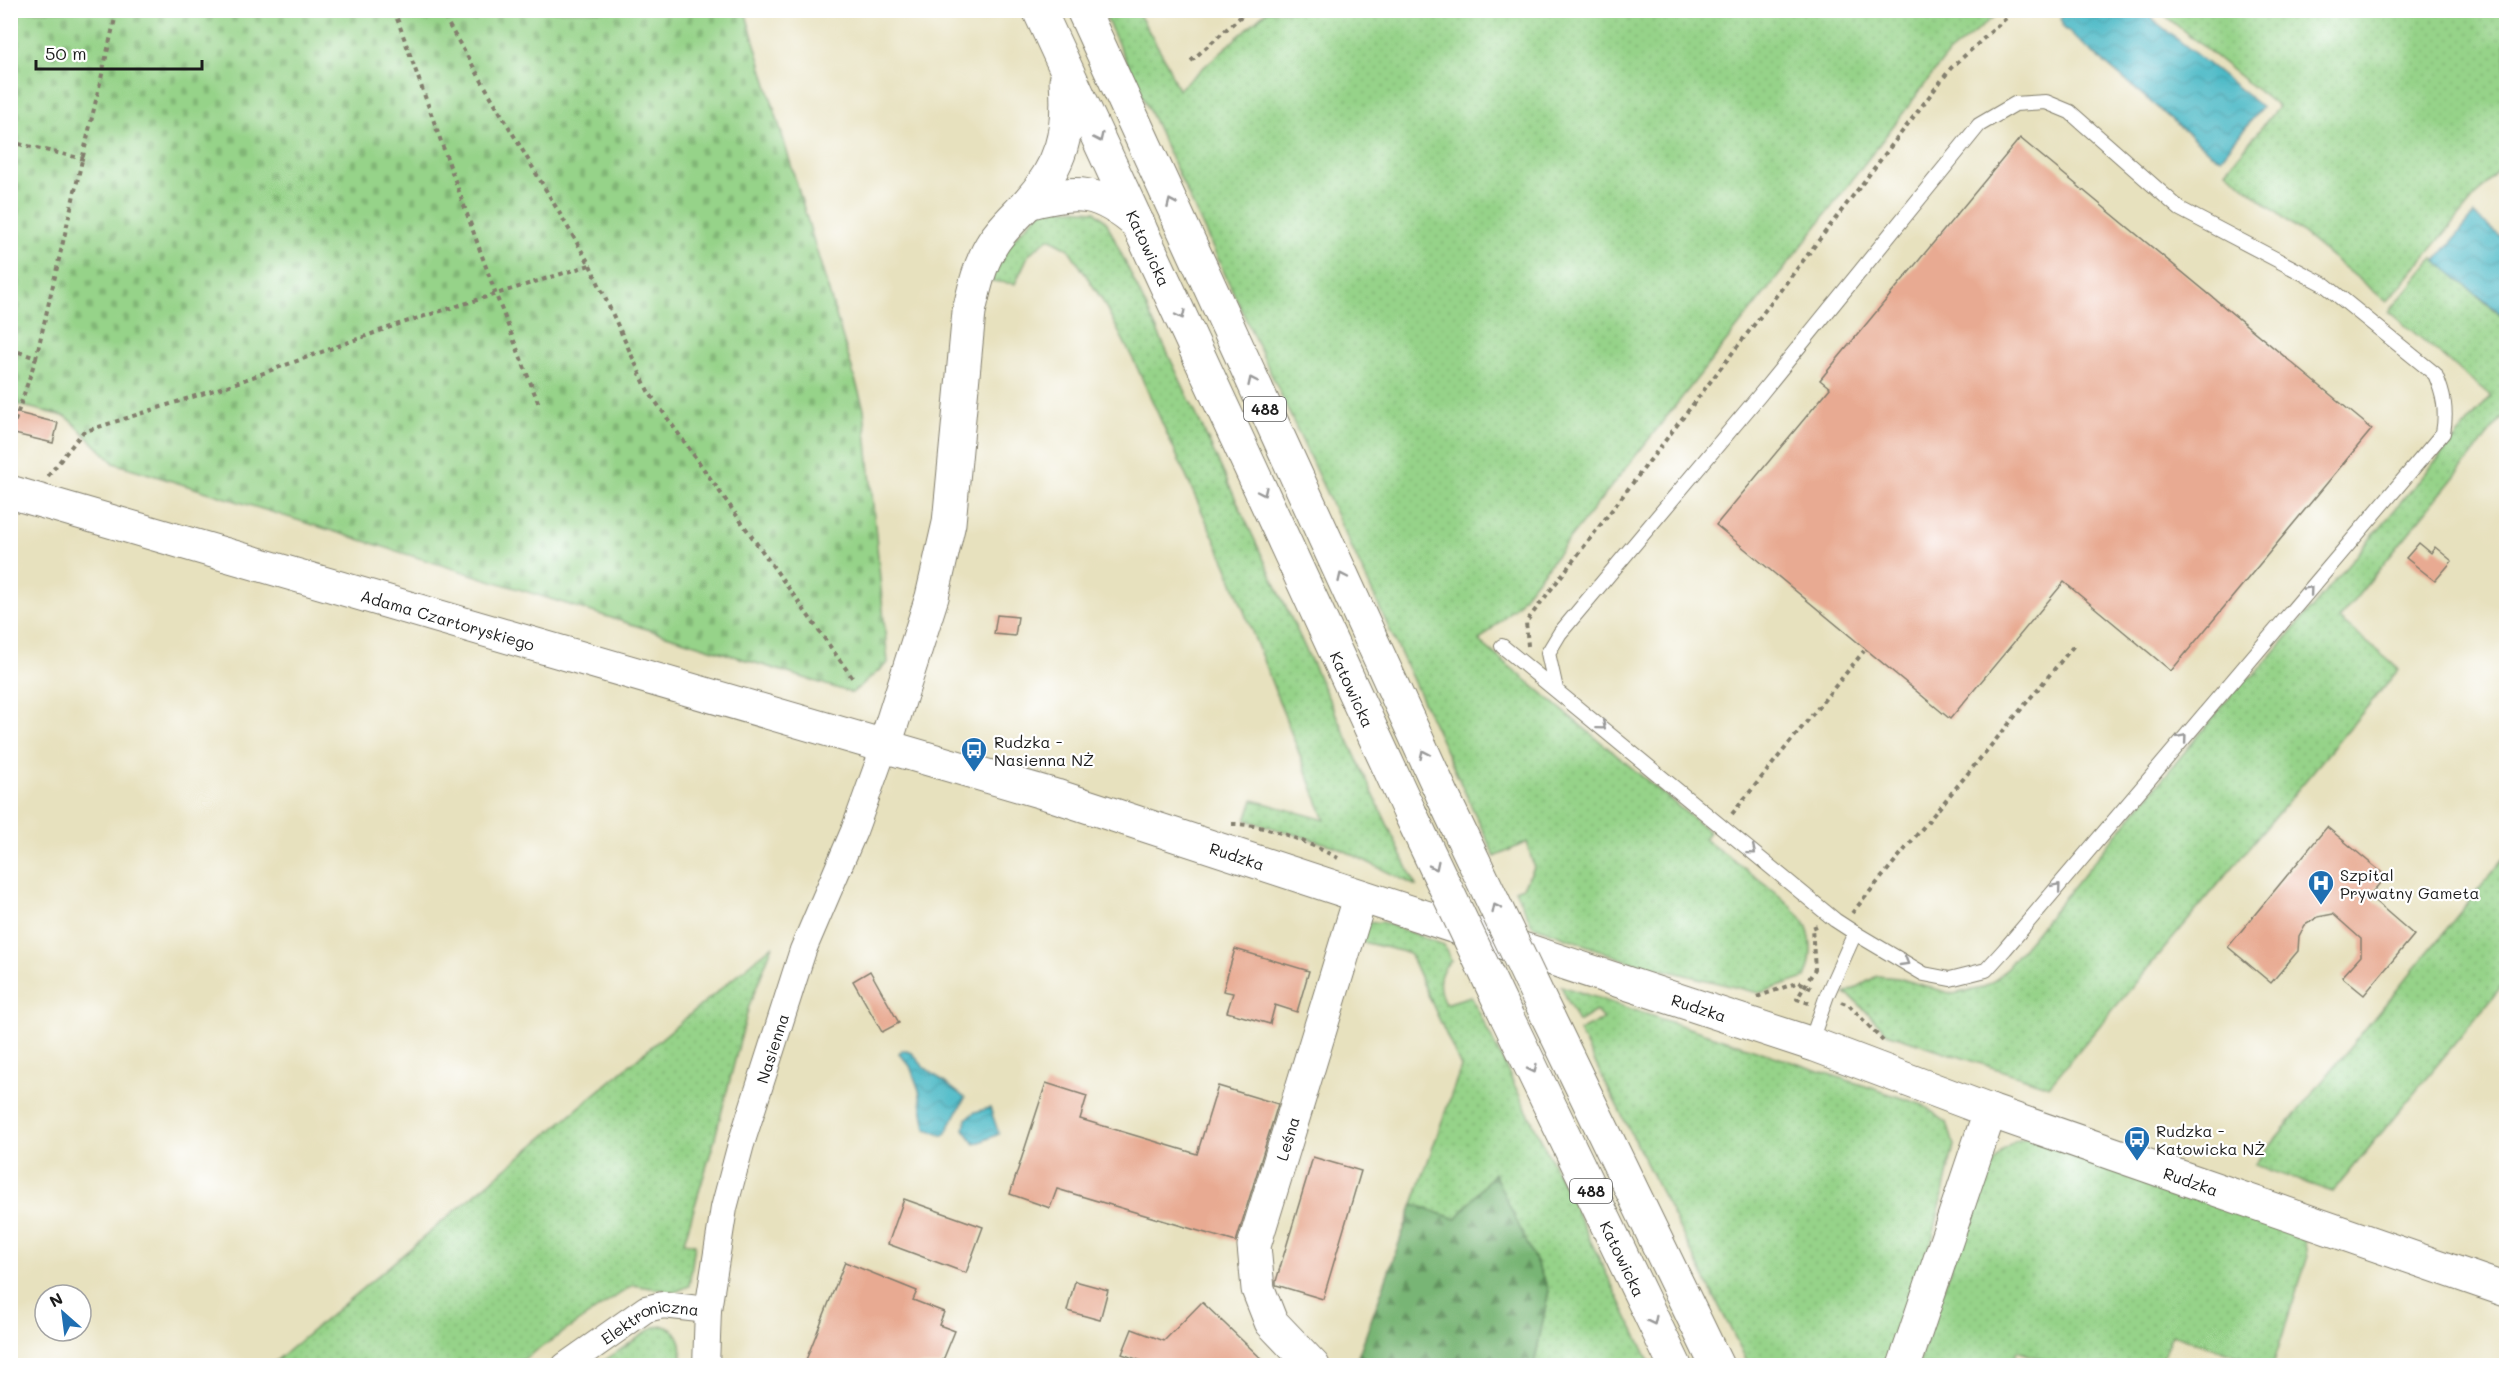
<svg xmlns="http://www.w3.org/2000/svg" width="2517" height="1376" viewBox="0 0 2517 1376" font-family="Mali,sans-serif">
<defs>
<pattern id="grass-dots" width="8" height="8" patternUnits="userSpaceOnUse" patternTransform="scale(1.5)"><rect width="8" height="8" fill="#96d389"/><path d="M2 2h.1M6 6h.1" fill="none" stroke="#81b576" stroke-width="1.8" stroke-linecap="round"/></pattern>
<pattern id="forest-firs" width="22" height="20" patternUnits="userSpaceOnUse" patternTransform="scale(1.5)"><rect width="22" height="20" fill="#78b575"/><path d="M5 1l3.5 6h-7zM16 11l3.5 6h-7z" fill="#62925f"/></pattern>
<pattern id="cemetery-stones" width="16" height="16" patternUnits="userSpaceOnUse" patternTransform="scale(1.5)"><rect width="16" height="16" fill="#96d389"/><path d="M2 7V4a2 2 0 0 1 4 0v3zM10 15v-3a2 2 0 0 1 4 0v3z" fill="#81b576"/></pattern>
<pattern id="water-waves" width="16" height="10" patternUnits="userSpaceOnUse" patternTransform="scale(1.5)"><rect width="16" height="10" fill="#4cb9c6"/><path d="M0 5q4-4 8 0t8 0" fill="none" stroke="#429eaa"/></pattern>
</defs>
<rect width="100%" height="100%" fill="#fff"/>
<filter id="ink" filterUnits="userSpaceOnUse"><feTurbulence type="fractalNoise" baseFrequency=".0167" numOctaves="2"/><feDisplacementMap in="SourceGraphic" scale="12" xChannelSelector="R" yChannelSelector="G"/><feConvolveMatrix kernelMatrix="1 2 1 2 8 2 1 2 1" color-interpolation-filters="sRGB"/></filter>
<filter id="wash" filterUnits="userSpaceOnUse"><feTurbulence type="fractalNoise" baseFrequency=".008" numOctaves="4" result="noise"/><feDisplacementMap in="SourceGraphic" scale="24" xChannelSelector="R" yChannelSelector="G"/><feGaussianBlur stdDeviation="1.35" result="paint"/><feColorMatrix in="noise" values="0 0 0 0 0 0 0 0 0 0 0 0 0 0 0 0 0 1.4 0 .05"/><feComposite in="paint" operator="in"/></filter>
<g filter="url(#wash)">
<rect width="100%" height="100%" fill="#e7e1be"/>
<g fill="url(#grass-dots)" stroke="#597852" stroke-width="1.5">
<path d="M1103 11H1137L1165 59 1178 90 1267 11H2001L1948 54 1788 264 1517 605 1479 641 1709 832 1704 839C1729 858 1795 901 1807 927 1813 942 1812 963 1805 978L1759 993 1628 961 1532 925 1515 890 1523 887 1534 868 1527 842 1495 857Z"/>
<path d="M2159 11H2506V160L2387 302 2226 171 2278 107Z"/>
<path d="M1047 207 1095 211 1107 223 1416 886 1337 847 1246 820 1253 800 1325 820 1227 567 1135 363 1101 298 1068 248 1049 238 1029 254 1015 284 991 281C1008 243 1015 234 1047 207Z"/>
<path d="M2433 258 2506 320V413L2339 619 2399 669 2049 1086 1887 1033 1856 1001 1845 994 1877 976 1898 978 1953 994 1982 988 1998 978 2244 680 2255 675 2491 396 2389 312Z"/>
<path d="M2506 856V981L2333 1192 2254 1165Z"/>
<path d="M1382 922 1444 945 1451 961C1437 972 1437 988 1445 1004L1471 996 1651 1365H1534L1549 1290 1413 1204 1461 1067 1409 953 1362 942 1368 923Z"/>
<path d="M773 945 749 1006 713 1145 684 1242 695 1244 689 1286 675 1292 633 1285 515 1365H271Z"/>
<path d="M1561 986 1923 1105 1947 1123 1954 1145 1933 1237 1892 1365H1749L1579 1031 1603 1019 1596 1011 1578 1022Z"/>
<path d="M2032 1136 2294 1229 2305 1242 2307 1259 2273 1365H2255L2256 1362 2172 1334 2160 1365H2059L2017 1351 2012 1365 1918 1366 1978 1185 2003 1150 2016 1141Z"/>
<path d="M664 1326C683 1331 683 1348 681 1365H598L654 1327Z"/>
</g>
<path fill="url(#forest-firs)" stroke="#4a6848" stroke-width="1.5" d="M1494 1173 1549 1290 1534 1365H1355L1413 1204 1456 1219Z"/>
<path fill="url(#cemetery-stones)" stroke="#597852" stroke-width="1.5" d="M10 11H745L864 409 888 663 852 693 114 463 67 417 11 403Z"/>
<g fill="url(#water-waves)" stroke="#346a71" stroke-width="1.5">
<path d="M2066 11H2142L2262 107 2221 158 2212 154 2064 28 2060 18Z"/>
<path d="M2474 215 2506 241V318L2436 261Z"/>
<path d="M903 1050 912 1053 923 1066 965 1098 944 1136 926 1129 919 1090 910 1066 899 1053Z"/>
<path d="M990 1108 999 1134 975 1144 964 1129 966 1119 975 1112Z"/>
</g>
<g id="blocks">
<g fill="#e8aa92">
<path d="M2020 138 2372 429 2171 671 2064 582 1950 719 1716 525 1830 388 1820 380Z"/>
<path d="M10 411 58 423 53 443 10 433Z"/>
<path d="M2419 543 2431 553 2435 547 2452 561 2435 581 2406 558Z"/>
<path d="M997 615 1018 617 1015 636 994 634Z"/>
<path d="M2327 827 2386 876 2369 896 2414 935 2364 995 2342 977 2361 956V939L2333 914 2318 917 2305 925 2299 936 2298 951 2271 983 2228 947Z"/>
<path d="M1235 949 1309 971 1297 1012 1275 1005 1270 1024 1227 1012 1233 993 1223 991Z"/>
<path d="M870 971 899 1023 882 1032 853 981Z"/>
<path d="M1046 1083 1087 1096 1080 1119 1197 1154 1218 1086 1278 1104 1236 1242 1057 1189 1050 1208 1010 1194Z"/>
<path d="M1313 1157 1361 1171 1323 1299 1276 1285V1281Z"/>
<path d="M904 1199 983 1227 966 1273 888 1244Z"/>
<path d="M845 1262 917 1291 913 1300 944 1312 939 1325 955 1331 941 1365H804Z"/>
<path d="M1075 1281 1108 1290 1100 1320 1067 1311Z"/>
<path d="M1202 1302 1268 1365H1153L1122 1354 1132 1329 1164 1341Z"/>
</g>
</g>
</g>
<g filter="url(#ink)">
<use href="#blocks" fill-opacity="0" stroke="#827e6d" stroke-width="1.5"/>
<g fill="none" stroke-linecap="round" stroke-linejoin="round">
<g stroke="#827e6d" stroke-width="16">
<g id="lane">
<path d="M1502 646 1835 920 1855 933 1924 974 1950 979 1986 970 2005 949 2443 433C2447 411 2444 395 2435 374L2325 285 2180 209 2070 112 2046 102 2015 104 1979 125 1759 396 1560 633 1548 653 1556 689"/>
<path d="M1810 1044 1827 995 1855 933"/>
</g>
</g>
<g stroke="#827e6d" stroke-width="28">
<g id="street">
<path id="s1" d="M565 1366 646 1309 663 1305 708 1310"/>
<path id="s2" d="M706 1366 708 1310 724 1208 741 1144 803 950 854 831 885 745"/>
</g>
</g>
<g stroke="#827e6d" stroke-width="35">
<g id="secondary">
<path id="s3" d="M10 492 1056 796 1815 1045 1990 1111 2506 1290"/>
<path id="s4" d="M1313 1366 1271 1322 1258 1289 1254 1246 1360 898"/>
</g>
</g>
<g stroke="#827e6d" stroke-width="35">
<g id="primary">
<path id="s5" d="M1039 10 1410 813"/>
<path d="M1083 10 1448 807"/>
<path d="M1028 203C1078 189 1099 190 1139 225"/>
<path d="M885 745 932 597 949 523 969 312C974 290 979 266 991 246 1000 230 1014 218 1027 204 1062 165 1070 132 1066 81"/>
<path id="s6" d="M1507 1017 1675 1366"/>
<path d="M1548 1017 1717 1366"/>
<path d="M1904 1366 1990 1111"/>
</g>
</g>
<g stroke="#827e6d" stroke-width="4" stroke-dasharray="4.5 4.5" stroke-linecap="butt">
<path d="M394 10 496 295 540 407"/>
<path d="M1191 61 1248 10"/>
<path d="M10 142 84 159"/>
<path d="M590 265 648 391 854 680"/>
<path d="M10 349 36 358 117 10"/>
<path d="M12 430 36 358"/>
<path d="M48 476 83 432 233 384 399 324 590 265 440 10"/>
<path d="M1528 646 1526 622 1951 68 2015 10"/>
<path d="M1732 814 1864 651"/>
<path d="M1232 824C1267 824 1307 842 1338 858"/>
<path d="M1852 913 2076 643"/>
<path d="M1757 997 1799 982 1812 989"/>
<path d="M1841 1002 1849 1005 1883 1041"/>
<path d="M1809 1003 1797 999 1815 969 1812 928 1817 926"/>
</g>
<use href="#lane" stroke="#fff" stroke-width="14"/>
<use href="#street" stroke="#fff" stroke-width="26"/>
<use href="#secondary" stroke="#fff" stroke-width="33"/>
<use href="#primary" stroke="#fff" stroke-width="33"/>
<g stroke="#827e6d" stroke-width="35" stroke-linecap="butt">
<g id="primary-bridge">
<path d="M1448 807 1548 1017"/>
<path d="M1410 813 1507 1017"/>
</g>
</g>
<use href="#primary-bridge" stroke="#fff" stroke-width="33"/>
</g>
<defs><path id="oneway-chevron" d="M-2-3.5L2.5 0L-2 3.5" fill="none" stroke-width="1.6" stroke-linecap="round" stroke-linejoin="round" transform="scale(1.5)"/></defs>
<g stroke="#999">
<use href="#oneway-chevron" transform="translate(1099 138) rotate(65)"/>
<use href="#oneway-chevron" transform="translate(1171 203) rotate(-114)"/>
<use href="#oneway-chevron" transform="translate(1181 315) rotate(65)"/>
<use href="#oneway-chevron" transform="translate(1252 381) rotate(-115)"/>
<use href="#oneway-chevron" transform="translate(1263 492) rotate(65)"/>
<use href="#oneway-chevron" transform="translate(1342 577) rotate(-115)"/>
<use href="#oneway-chevron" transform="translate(2309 590) rotate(-50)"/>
<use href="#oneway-chevron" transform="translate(1602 726) rotate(40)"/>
<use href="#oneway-chevron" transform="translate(2183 738) rotate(-50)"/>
<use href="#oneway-chevron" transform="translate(1424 754) rotate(-115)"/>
<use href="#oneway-chevron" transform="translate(1752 851) rotate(40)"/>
<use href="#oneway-chevron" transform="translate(1435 866) rotate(64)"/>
<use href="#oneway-chevron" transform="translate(2057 887) rotate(-50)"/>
<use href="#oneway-chevron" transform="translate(1496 908) rotate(-116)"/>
<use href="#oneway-chevron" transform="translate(1905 962) rotate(31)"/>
<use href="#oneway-chevron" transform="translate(1533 1069) rotate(64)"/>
<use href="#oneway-chevron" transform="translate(1653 1321) rotate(64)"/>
</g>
</g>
<defs>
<g id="bus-pin" transform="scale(1.35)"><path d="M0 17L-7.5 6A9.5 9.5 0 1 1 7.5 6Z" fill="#1f6fb2" stroke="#fff"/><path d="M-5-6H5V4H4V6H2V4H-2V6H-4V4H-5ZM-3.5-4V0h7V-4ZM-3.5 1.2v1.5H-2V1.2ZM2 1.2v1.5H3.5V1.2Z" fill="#fff"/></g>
<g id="hospital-pin" transform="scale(1.35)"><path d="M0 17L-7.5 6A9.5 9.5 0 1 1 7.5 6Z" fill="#1f6fb2" stroke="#fff"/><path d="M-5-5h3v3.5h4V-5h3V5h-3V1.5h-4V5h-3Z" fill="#fff"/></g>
</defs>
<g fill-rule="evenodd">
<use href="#bus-pin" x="974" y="750"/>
<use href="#hospital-pin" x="2321" y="883"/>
<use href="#bus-pin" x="2137" y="1139"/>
</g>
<g text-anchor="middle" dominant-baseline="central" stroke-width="4.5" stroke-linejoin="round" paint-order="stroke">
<g fill="#fff" stroke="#606060" stroke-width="1.5">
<rect x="1244" y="397" width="42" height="24" rx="4.5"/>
<rect x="1570" y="1179" width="42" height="24" rx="4.5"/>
</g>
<g font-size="15" font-weight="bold" fill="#1c1c1c">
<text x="1265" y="409">488</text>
<text x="1591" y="1191">488</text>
</g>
<g font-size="16" fill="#1c1c1c" stroke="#fff">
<text stroke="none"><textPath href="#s5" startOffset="262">Katowicka</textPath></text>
<text stroke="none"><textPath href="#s3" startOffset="456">Adama Czartoryskiego</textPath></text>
<text stroke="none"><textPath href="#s5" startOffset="748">Katowicka</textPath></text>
<text stroke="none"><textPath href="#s3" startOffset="1280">Rudzka</textPath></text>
<text stroke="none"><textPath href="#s3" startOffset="1766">Rudzka</textPath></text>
<text stroke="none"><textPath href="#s2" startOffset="326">Nasienna</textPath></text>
<text stroke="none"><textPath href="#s4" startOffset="252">Leśna</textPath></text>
<text stroke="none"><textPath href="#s3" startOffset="2288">Rudzka</textPath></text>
<text stroke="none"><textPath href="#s6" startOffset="268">Katowicka</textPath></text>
<text stroke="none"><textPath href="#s1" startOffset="99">Elektroniczna</textPath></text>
</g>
<g font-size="16" fill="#1c1c1c" stroke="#fff" text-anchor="start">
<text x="994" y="741">Rudzka -<tspan x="994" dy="18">Nasienna NŻ</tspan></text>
<text x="2340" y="874">Szpital<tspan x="2340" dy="18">Prywatny Gameta</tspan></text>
<text x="2156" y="1130">Rudzka -<tspan x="2156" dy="18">Katowicka NŻ</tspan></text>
</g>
</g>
<rect width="2517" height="1376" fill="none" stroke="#fff" stroke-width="36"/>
<g transform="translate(63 1313) rotate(332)"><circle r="28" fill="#ffffff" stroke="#a4a4a4" stroke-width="1.5"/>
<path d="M0-4.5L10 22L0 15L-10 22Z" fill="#1f6fb2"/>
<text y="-9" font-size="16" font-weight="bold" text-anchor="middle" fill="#1c1c1c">N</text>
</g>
<path d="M36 60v9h166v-9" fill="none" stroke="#1c1c1c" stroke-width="3"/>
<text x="45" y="60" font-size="18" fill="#1c1c1c" stroke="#ffffff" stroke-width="4.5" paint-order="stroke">50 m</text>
</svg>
